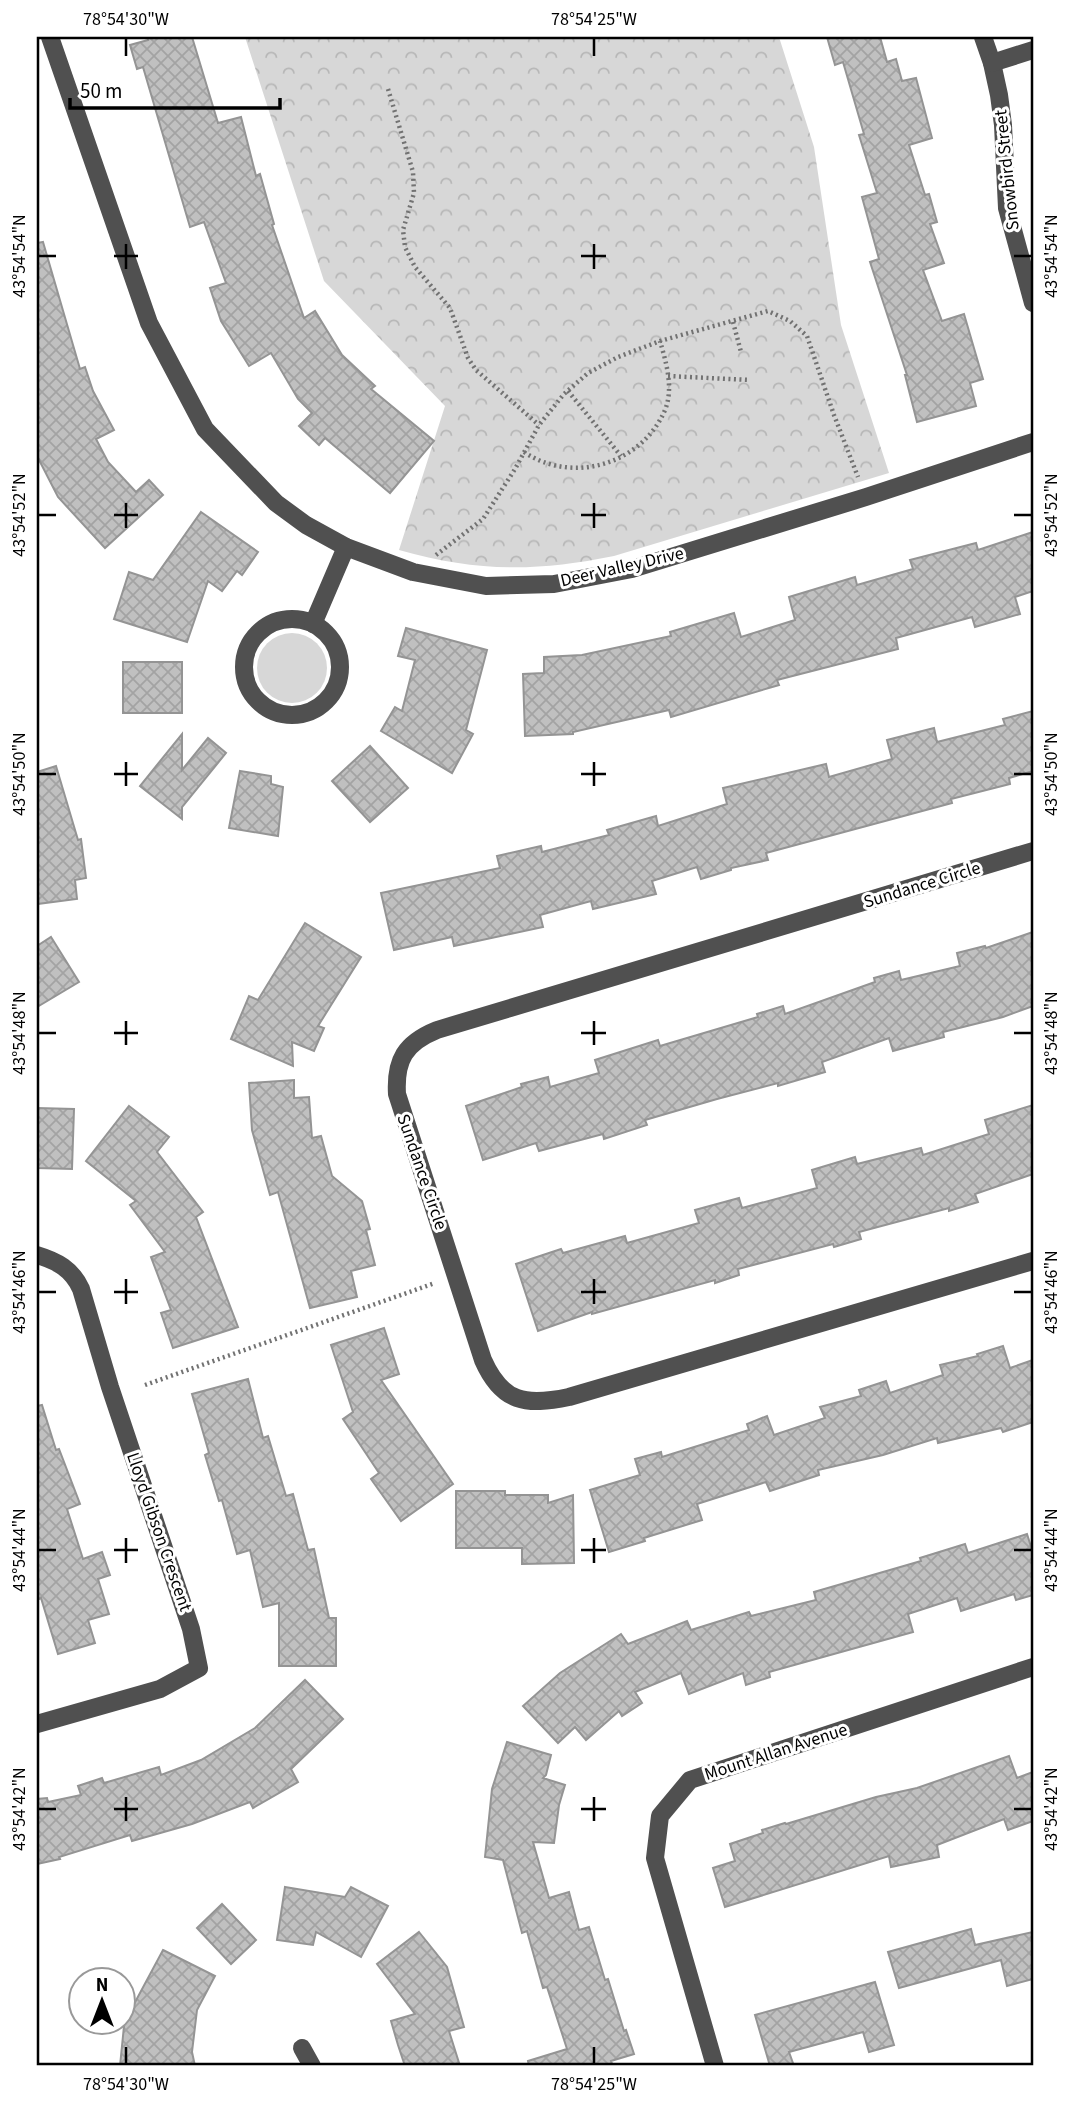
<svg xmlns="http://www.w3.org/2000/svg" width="1070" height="2103" viewBox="0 0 1070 2103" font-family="'Source Sans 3',sans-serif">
<defs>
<pattern id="forest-crowns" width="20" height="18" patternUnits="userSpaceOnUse" patternTransform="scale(1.75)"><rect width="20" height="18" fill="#d7d7d7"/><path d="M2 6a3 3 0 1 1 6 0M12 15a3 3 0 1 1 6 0" fill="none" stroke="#b7b7b7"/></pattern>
<pattern id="building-cross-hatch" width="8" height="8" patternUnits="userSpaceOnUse" patternTransform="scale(1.75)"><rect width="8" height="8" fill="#c0c0c0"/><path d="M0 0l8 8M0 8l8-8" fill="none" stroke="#a3a3a3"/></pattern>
</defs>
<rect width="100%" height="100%" fill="#fff"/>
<circle fill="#d7d7d7" cx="292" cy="668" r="35"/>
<path fill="url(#forest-crowns)" d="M245 37H779L814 147 841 325 889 473 614 556C535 572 477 572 399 550L445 406 324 281Z"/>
<g fill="url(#building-cross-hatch)" stroke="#949494" stroke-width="2">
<path d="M147 37H192L218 123 241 117 256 176 260 174 274 224 272 225 304 318 315 311 342 355 375 386 371 389 434 441 390 493 325 438 319 445 299 426 312 413 298 399 271 353 249 366 221 321 210 288 226 283 204 222 190 227 143 67 137 69 130 45 148 40Z"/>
<path d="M827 37H880L887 62 896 59 902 81 916 78 932 138 909 145 925 195 929 194 937 222 930 224 944 263 923 270 942 321 964 314 983 379 970 383 976 406 917 422 905 375H907L870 262 879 259 862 197 877 193 859 135 864 134 843 62 835 65Z"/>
<path d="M43 242 80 369 85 367 93 391 114 430 96 439 108 462 136 492 149 480 163 495 105 548 58 497 37 456V243Z"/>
<path d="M201 512 258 552 242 575 237 571 222 591 208 581 187 642 114 619 129 572 153 580Z"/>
<path d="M1033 532V591L1015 597 1020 614 975 627 972 617 896 638 898 649 777 680 779 685 671 717 669 710 573 732V734L525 736 523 674 544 673V657L582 655 671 636 670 632 734 613 741 637 795 620 789 597 855 577 857 585 913 569 910 560 976 543 978 550Z"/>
<path d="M406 628 487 650 466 730 473 734 452 773 381 731 395 707 402 711 415 660 398 656Z"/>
<rect x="123" y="662" width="59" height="51"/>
<path d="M1033 711V771L1009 778 1010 784 951 799 952 803 766 853 768 860 731 868V870L701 879 697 867 652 881 656 894 593 909 591 901 540 915 543 927 454 946 452 937 394 950 381 893 500 868 497 856 541 846 542 852 609 835 607 830 656 816 658 826 727 804 723 788 826 764 829 777 892 759 887 740 934 728 937 742 1005 725 1003 719Z"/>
<path d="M182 734V770L208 738 226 753 182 807V819L140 786Z"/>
<path d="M370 746 408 788 370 822 332 781Z"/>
<path d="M56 766 78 840 81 839 86 878 75 880 77 899 37 904V772Z"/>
<path d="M240 771 271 776V784L283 787 278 836 229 828Z"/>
<path d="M305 923 361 957 318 1026 324 1028 314 1051 292 1042 293 1066 231 1039 249 996 258 1000Z"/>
<path d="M1033 932V1006L1003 1017 943 1032 944 1037 893 1051 889 1038 822 1062 825 1072 778 1086V1083L717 1099 645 1120 647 1125 604 1139 603 1134 539 1151 536 1143 483 1160 466 1106 522 1087 521 1084 548 1077 550 1087 599 1073 595 1060 658 1040 660 1046 758 1017 757 1014 783 1006 785 1014 875 982 874 978 899 971 901 980 960 966 957 953 985 946 986 948Z"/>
<path d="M51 937 79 982 37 1007V946Z"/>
<path d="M294 1080V1098L309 1097 312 1138 321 1136 332 1176 362 1201 370 1229 366 1230 375 1265 351 1271 357 1297 310 1308 278 1192 270 1195 252 1130 249 1083Z"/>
<path d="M1033 1105V1174L975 1194 978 1202 949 1211V1208L859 1232 861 1239 834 1247 833 1244 738 1269 739 1275 715 1283V1280L592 1314V1312L538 1331 516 1264 561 1249 563 1253 625 1236 627 1243 699 1223 695 1210 739 1198 742 1208 817 1188 812 1170 855 1157 857 1164 921 1148 923 1155 989 1134 985 1120Z"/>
<path d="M129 1106 169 1137 157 1152 203 1212 196 1217 238 1327 173 1348 161 1313 171 1310 151 1257 165 1252 130 1205 136 1201 86 1161Z"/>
<path d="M37 1108 74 1109 72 1169 37 1168Z"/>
<path d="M384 1328 399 1374 381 1380 453 1484 401 1521 371 1479 379 1473 343 1419 353 1412 331 1345Z"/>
<path d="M1003 1346 1010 1368 1033 1360V1422L1003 1432 1001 1428 938 1443 937 1438 883 1455 818 1470 819 1475 770 1491 766 1482 697 1504 702 1520 644 1538 645 1541 609 1552 590 1490 640 1475 635 1459 661 1452 662 1457 749 1430 747 1424 767 1416 774 1435 825 1418 820 1407 861 1396 859 1390 886 1381 890 1393 943 1375 940 1365 978 1356 977 1354Z"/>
<path d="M248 1379 263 1438 268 1436 286 1496 293 1494 308 1550 314 1549 329 1618H336V1666H279V1603L263 1607 250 1550 237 1554 222 1500 219 1501 205 1455 209 1453 192 1394Z"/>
<path d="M42 1405 56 1450 59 1449 80 1504 67 1509 83 1559 102 1552 110 1575 98 1579 109 1614 88 1620 95 1643 58 1654 41 1598 37 1600V1406Z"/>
<path d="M456 1491H505V1495H548V1503L573 1495 574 1563 522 1564V1548H456Z"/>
<path d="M1027 1534 1033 1553V1595L1016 1600 1014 1594 961 1611 957 1598 908 1614 913 1632 769 1672 770 1677 746 1685 743 1673 689 1694 681 1673 635 1692 642 1703 622 1716 619 1711 586 1740 575 1727 558 1743 523 1706 560 1673 621 1634 628 1644 687 1621 691 1630 749 1612 751 1616 816 1600 814 1592 921 1561 920 1558 965 1544 968 1553Z"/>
<path d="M305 1680 343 1719 291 1769 298 1782 253 1808 250 1802 192 1824 132 1841 130 1835 59 1857 60 1859 37 1864V1799L47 1798 48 1802 81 1795 78 1786 102 1778 104 1783 159 1767 161 1775 201 1760 255 1728Z"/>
<path d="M507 1742 551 1755 546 1775 543 1778 565 1785 559 1805 554 1843 533 1842 549 1898 569 1892 579 1930 589 1927 605 1980 608 1979 624 2031 626 2030 634 2054 611 2061 613 2066H529L528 2061 567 2049 547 1987 543 1988 527 1931 522 1933 503 1860 485 1857 492 1789Z"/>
<path d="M1009 1756 1017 1778 1033 1772V1821L1008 1830 1004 1819 937 1845 939 1857 891 1867 889 1856 725 1907 713 1868 735 1861 730 1844 763 1833 762 1830 785 1823 786 1824 876 1797 917 1788Z"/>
<path d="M285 1887 345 1897 351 1887 388 1906 361 1957 316 1932 313 1945 277 1940Z"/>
<path d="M222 1904 256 1940 231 1964 197 1928Z"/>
<path d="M971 1929 975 1945 1033 1932V1979L1007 1986 1001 1960 899 1988 888 1952Z"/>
<path d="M419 1932 447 1967 464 2027 449 2031 460 2066H405L398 2045 391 2021 415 2014 377 1964Z"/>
<path d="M163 1950 215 1976 197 2010 192 2052 195 2066H120L126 2006H133Z"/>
<path d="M875 1982 894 2045 869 2052 863 2032 789 2052 794 2066H770L755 2015Z"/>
</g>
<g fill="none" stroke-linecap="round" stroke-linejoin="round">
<g stroke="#727272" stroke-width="4.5" stroke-dasharray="2 3.5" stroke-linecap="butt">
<path d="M388 89 413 172 414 193 403 230 405 247 415 267 450 308 468 358 476 370 539 425"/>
<path d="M733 322 741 352"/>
<path d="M668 376 750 380"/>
<path d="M568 391 621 456"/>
<path d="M524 452C573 485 642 464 665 410 674 388 666 362 660 341"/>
<path d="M436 555 483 519 515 469 539 425 564 394 588 373 618 357 660 341 768 311 790 321 807 336 834 415 858 477"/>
<path d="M145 1385 435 1283"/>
</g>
<g stroke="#505050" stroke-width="18">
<path d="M50 37 149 323 205 429 276 503 306 525 346 547 413 572 486 586 554 584 632 569 866 497 1033 442"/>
<path d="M983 37 992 63 999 95 1003 125 1007 208 1033 303"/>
<path d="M992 63 1033 50"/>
<circle cx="292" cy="667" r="48"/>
<path d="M313 624 346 547"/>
<path d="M1033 851 437 1030C405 1043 395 1060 397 1094L483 1360C502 1403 526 1406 569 1397L1033 1261"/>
<path d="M37 1255C57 1261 72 1269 81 1289L110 1387 191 1629 199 1668 160 1689 37 1724"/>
<path d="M302 2048 312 2066"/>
<path d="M715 2066 655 1858 660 1816 690 1780 1033 1667"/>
</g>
</g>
<path fill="none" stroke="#000" stroke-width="2.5" d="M126 38V56M594 38V56M126 244V269M594 244V269M38 256H56M114 256H138M581 256H606M1014 256H1032M126 503V528M594 503V528M38 515H56M114 515H138M581 515H606M1014 515H1032M126 762V786M594 762V786M38 774H56M114 774H138M581 774H606M1014 774H1032M126 1021V1045M594 1021V1045M38 1033H56M114 1033H138M581 1033H606M1014 1033H1032M126 1279V1304M594 1279V1304M38 1292H56M114 1292H138M581 1292H606M1014 1292H1032M126 1538V1563M594 1538V1563M38 1550H56M114 1550H138M581 1550H606M1014 1550H1032M126 1797V1821M594 1797V1821M38 1809H56M114 1809H138M581 1809H606M1014 1809H1032M126 2047V2064M594 2047V2064"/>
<g text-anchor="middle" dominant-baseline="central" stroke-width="6" stroke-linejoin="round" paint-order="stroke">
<g font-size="18" fill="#000" stroke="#fff">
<text transform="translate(1007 170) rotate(-96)">Snowbird Street</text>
<text transform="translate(622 567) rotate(-13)">Deer Valley Drive</text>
<text transform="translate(922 885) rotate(-17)">Sundance Circle</text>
<text transform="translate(422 1172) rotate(71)">Sundance Circle</text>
<text transform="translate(159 1532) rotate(71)">Lloyd Gibson Crescent</text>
<text transform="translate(776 1752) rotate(-18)">Mount Allan Avenue</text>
</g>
</g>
<rect width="1070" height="2103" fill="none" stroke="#ffffff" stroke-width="77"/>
<g transform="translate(102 2001)"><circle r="33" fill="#ffffff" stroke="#999999" stroke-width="2"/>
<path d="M0-5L12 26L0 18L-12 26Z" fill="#000000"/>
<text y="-10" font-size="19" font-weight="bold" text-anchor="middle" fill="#000000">N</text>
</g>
<path d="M70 98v10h210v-10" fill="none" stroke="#000000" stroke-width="3.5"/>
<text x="80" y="98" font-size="21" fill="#000000" stroke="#ffffff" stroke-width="5" paint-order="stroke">50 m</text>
<rect x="38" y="38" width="994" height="2026" fill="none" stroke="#000" stroke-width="2.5"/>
<g font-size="18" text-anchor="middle" fill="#000">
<text x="126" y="25">78°54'30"W</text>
<text x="594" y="25">78°54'25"W</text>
<text transform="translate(19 256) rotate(-90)" y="6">43°54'54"N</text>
<text transform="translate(1051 256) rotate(-90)" y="6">43°54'54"N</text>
<text transform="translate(19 515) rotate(-90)" y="6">43°54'52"N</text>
<text transform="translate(1051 515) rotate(-90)" y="6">43°54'52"N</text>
<text transform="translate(19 774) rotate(-90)" y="6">43°54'50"N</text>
<text transform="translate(1051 774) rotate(-90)" y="6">43°54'50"N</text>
<text transform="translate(19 1033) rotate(-90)" y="6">43°54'48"N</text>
<text transform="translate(1051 1033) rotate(-90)" y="6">43°54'48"N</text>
<text transform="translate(19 1292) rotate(-90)" y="6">43°54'46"N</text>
<text transform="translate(1051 1292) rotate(-90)" y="6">43°54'46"N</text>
<text transform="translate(19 1550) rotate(-90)" y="6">43°54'44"N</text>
<text transform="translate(1051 1550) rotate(-90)" y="6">43°54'44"N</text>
<text transform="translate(19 1809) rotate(-90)" y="6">43°54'42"N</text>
<text transform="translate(1051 1809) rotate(-90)" y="6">43°54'42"N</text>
<text x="126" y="2090">78°54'30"W</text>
<text x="594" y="2090">78°54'25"W</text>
</g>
</svg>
